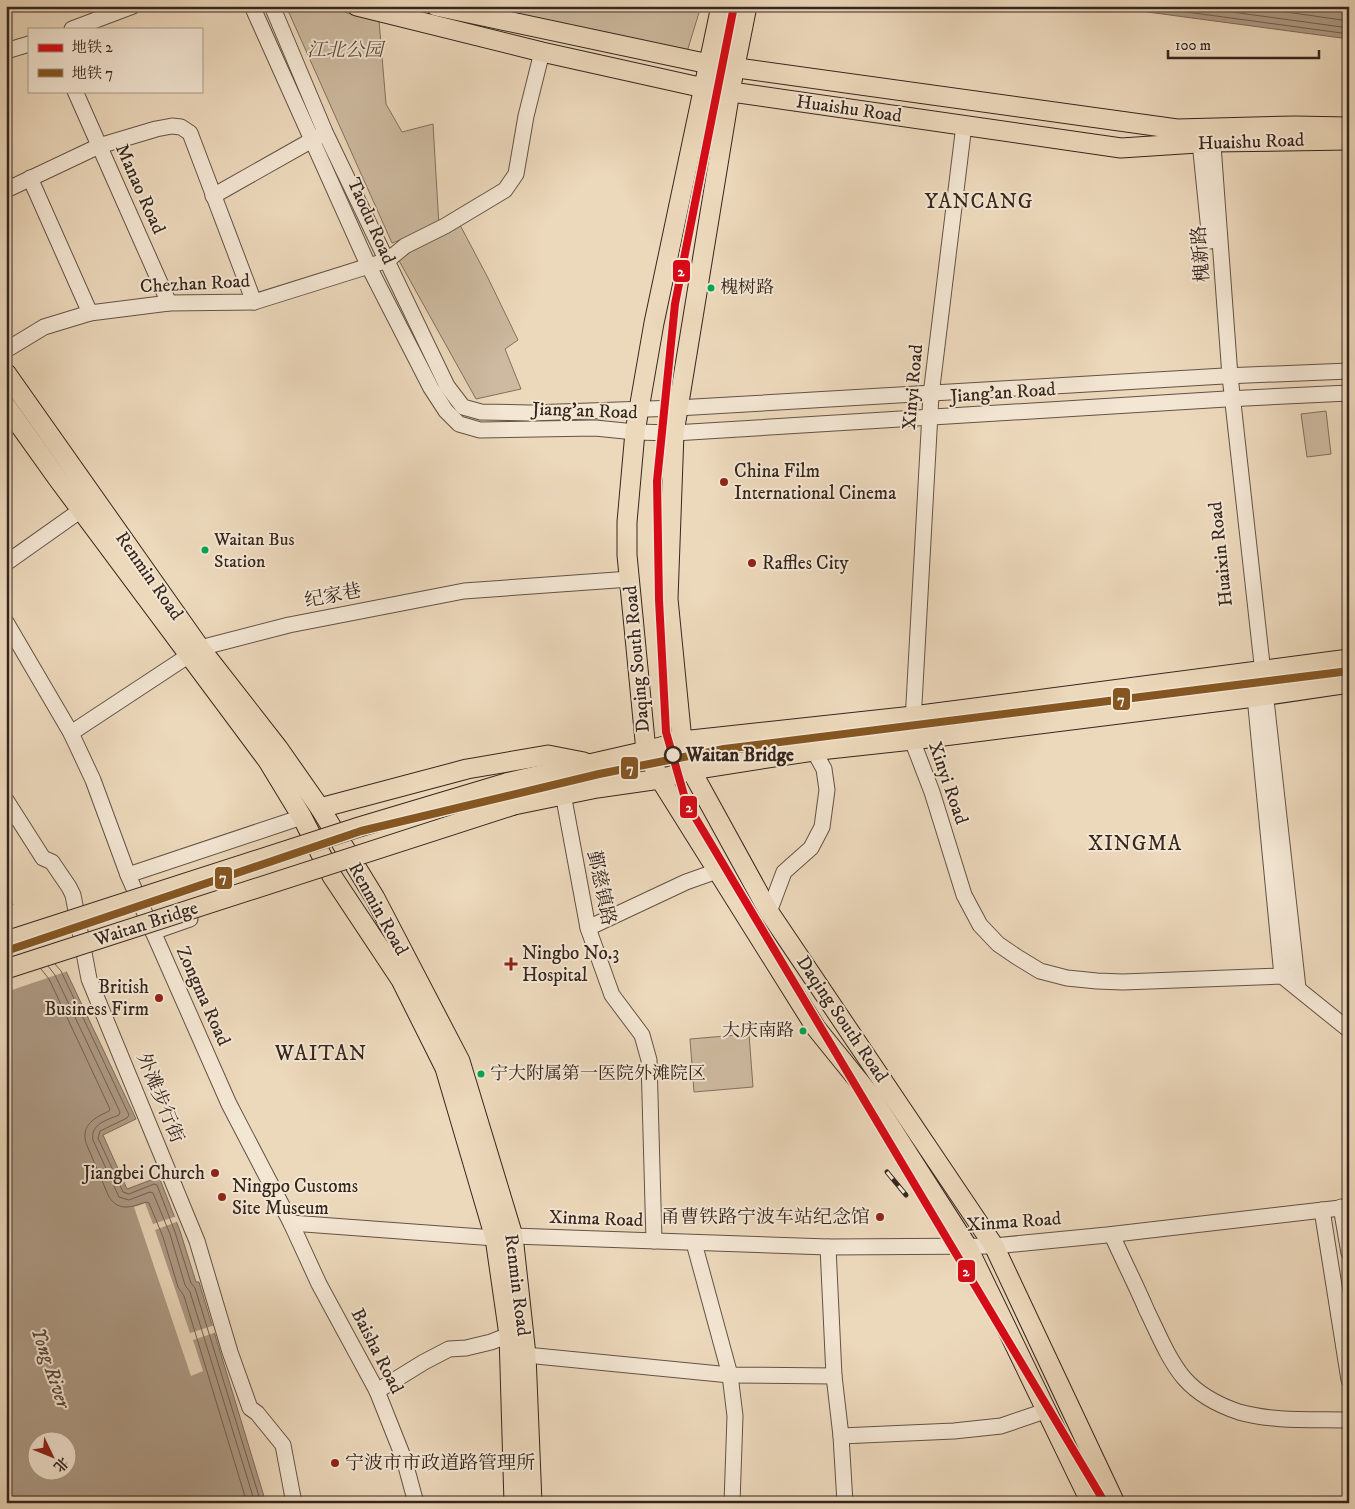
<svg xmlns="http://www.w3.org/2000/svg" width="1355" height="1509" viewBox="0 0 1355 1509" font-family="'IM FELL DW Pica','Noto Serif SC',serif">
<rect width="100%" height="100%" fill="#ecd8bb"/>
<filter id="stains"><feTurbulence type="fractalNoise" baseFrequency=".004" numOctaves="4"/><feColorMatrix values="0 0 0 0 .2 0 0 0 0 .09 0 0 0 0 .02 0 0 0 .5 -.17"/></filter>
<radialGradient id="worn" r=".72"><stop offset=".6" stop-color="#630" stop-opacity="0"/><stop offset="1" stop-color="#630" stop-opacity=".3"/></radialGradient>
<g fill="#cdbaa0" stroke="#82705f">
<path d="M286 6H320L379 21 386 104 402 132 433 124 439 226 392 243Z"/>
<path d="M481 6H701L686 55Z"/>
<path d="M460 225 488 278 518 340 505 349 521 389 476 399 397 257Z"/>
<path d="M1326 411 1331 454 1307 457 1301 414Z"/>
<path d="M749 1034 753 1087 694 1092 690 1039Z"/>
</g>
<g fill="#ae9b86" stroke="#7e6c5c" fill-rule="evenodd">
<path d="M1075 6H1349V39L1125 9Z"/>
<path d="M6 896 65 969 136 1119 103 1135 127 1189 159 1177 180 1231 196 1282H199L266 1503H6ZM38 1442H68V1472H38Z"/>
</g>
<g fill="#ecd8bb">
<path d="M15 904 68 971 6 992V907Z"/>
<path d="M145 1203 153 1224 177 1216 179 1221 155 1230 190 1333 215 1325 217 1332 193 1340 203 1371 191 1376 134 1207Z"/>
</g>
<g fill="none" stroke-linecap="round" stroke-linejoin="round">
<g stroke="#726052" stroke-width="1">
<path d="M1142 6 1349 34"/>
<path d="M1188 6 1349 28"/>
<path d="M1244 6 1349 21"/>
<path d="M55 964 61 971 129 1115 127 1118 100 1131 98 1138 123 1192 129 1194 154 1184 157 1185 175 1232 191 1283 195 1288 261 1503"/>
<path d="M48 966 55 975 120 1112 119 1115C107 1120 90 1124 93 1140L119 1197 129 1200 150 1192 153 1193 170 1234 185 1285 190 1292 255 1503"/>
<path d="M41 969 49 979 110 1109 109 1111C95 1118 81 1124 86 1143L109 1197C119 1212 132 1207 146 1202L149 1203 163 1237 178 1287 184 1296 247 1503"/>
</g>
<g stroke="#645245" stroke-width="17">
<g id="minor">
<path d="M252 6 369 267 431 388 446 411 459 424 480 430 595 428 635 432 674 433 1226 399 1349 393"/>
<path d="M272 6 325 132 447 386 463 407 481 412 530 413 677 408 1224 376 1349 371"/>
<path d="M72 29 133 6"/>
<path d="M6 51 29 44"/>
<path d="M75 91 169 303"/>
<path d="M964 125 931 395 912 740 932 792 964 895 980 925 998 944 1017 957 1040 971 1067 978 1097 981 1123 982 1282 976 1349 1030"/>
<path d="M1199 132 1210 241"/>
<path d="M1212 132 1230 376 1298 988"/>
<path d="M30 178 90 313"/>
<path d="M6 190 99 146 156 129 172 126 181 127 190 133 254 302"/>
<path d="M213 196 321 135"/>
<path d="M6 350 44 327 90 313 169 303 254 302 388 260 405 246 445 226 505 190 516 174 526 116 542 52"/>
<path d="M6 563 81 510 91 505"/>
<path d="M6 622 71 733 93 780 128 875 229 1104 291 1223 319 1284 377 1391 404 1459 416 1503"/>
<path d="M1256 707 1282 976"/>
<path d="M71 733 200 648 289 625 464 591 630 579"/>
<path d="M564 799 588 928 612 995 642 1035 649 1060 654 1241"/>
<path d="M6 800 43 858 52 862 69 887 73 895 89 979 197 1241 230 1352 250 1408 257 1413 283 1445 294 1503"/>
<path d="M128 875 302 817"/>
<path d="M769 912 784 872 811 848 822 827 827 790 824 769 814 751"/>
<path d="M588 928 686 882 717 871"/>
<path d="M153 932 190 919"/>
<path d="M1341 1207 1349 1253"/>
<path d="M1322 1210 1349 1380"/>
<path d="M291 1223 495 1238 513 1236 828 1247 994 1246 1107 1235 1349 1207"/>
<path d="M1112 1235C1123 1260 1136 1285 1147 1311 1158 1333 1168 1359 1184 1378 1198 1394 1218 1405 1239 1412 1274 1422 1313 1419 1349 1420"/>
<path d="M694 1243 730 1375 735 1416 732 1503"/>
<path d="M828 1247 834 1376 841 1436 954 1431 1001 1426 1045 1411"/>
<path d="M526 1355 730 1375 834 1376"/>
<path d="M377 1391 424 1362 449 1349 466 1348 491 1342 509 1335"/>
<path d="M841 1436 845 1503"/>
</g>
</g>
<g stroke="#36261e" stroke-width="21">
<g id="major">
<path d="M357 6 542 52 704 88 1121 148 1213 142 1349 140"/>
<path d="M436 6 709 64 1177 129 1294 126 1349 127"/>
<path d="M721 6 654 323 635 432 627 522V555L646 751 660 779 816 1028 871 1096 967 1246 1091 1503"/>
<path d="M747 6 730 91 674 433 668 599 682 741 691 770 769 912 994 1246 1115 1503"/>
<path d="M6 373 200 648 278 748 320 808 375 898 460 1061 513 1236 526 1355 532 1503"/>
<path d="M6 406 58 479 268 761 302 817 332 876 401 980 445 1068 495 1238 509 1335 514 1503"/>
<path d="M506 783 646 751 682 741 913 716 1349 659"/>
<path d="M514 805 597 788 660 779 691 770 820 750 912 740 1255 697 1349 683"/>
<path d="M320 808 467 769 548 755 584 762"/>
</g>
</g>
<use href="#minor" stroke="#f3e6d3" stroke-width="15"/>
<use href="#major" stroke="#ecd8bb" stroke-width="19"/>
<g stroke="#36261e" stroke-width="5">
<path id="rail" d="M887 1172 906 1195"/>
</g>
<use href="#rail" stroke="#f3e6d3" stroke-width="3" stroke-dasharray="9" stroke-linecap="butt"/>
<g stroke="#36261e" stroke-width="21" stroke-linecap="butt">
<g id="major-bridge">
<path d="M6 941 359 827 506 783"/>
<path d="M6 969 514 805"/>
</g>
</g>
<use href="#major-bridge" stroke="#ecd8bb" stroke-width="19"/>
<g stroke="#f3e6d3" stroke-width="11">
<path id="metro-1" d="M734 6 675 304 657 481 659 600 666 732 686 802 1105 1503"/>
</g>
<g stroke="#f3e6d3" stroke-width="11">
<path id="metro-2" d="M6 951 361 831 599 774 724 749 1349 671"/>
</g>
<use href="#metro-1" stroke="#d60b17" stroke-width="8"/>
<use href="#metro-2" stroke="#855622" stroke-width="8"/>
</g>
<g fill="#00a651" stroke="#f3e6d3" stroke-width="2">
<circle cx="711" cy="288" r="4.5"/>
<circle cx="205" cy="550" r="4.5"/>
<circle cx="803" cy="1031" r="4.5"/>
<circle cx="481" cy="1074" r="4.5"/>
</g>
<g fill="#8f2418" stroke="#f3e6d3" stroke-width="2">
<circle cx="724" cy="482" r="5"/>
<circle cx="752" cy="563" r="5"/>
<path d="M508.5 956.5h5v5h5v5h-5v5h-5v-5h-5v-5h5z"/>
<circle cx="159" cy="998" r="5"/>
<circle cx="215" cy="1173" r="5"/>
<circle cx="222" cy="1197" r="5"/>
<circle cx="880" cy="1217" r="5"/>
<circle cx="335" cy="1463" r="5"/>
</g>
<circle fill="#f3e6d3" stroke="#36261e" stroke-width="2.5" cx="673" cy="755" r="8"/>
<g text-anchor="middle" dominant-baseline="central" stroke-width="4" stroke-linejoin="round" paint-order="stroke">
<g font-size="18" fill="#36261e" stroke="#f3e6d3" text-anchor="start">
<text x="720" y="288">槐树路</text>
<text x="214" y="540">Waitan Bus<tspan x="214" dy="22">Station</tspan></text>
<text x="794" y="1031" text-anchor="end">大庆南路</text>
<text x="490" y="1074">宁大附属第一医院外滩院区</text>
</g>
<g font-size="19" font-style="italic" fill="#5c4b3e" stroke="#f3e6d3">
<text x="345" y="50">江北公园</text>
</g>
<g font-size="19" fill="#36261e" stroke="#f3e6d3">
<text transform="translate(849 109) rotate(8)">Huaishu Road</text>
<text transform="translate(1251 142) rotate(-2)">Huaishu Road</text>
<text transform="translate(140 189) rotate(66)">Manao Road</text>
<text transform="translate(371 221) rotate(66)">Taodu Road</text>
<text transform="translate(1201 254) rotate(-94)">槐新路</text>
<text transform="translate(195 284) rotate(-3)">Chezhan Road</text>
<text transform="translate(913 387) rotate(-85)">Xinyi Road</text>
<text transform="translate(1003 393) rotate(-4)">Jiang'an Road</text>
<text transform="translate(585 411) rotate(2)">Jiang'an Road</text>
<text transform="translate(1221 554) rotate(-96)">Huaixin Road</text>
<text transform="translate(149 576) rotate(55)">Renmin Road</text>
<text transform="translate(333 596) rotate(-11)">纪家巷</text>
<text transform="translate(637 659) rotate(-95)">Daqing South Road</text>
<text transform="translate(948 783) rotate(71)">Xinyi Road</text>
<text transform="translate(601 888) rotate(78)">鄞慈镇路</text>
<text transform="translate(378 909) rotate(61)">Renmin Road</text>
<text transform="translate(146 924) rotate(-18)">Waitan Bridge</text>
<text transform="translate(203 996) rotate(66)">Zongma Road</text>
<text transform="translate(842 1019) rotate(56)">Daqing South Road</text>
<text transform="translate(160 1098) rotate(68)">外滩步行街</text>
<text transform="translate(596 1219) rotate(2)">Xinma Road</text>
<text transform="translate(1014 1222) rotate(-4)">Xinma Road</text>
<text transform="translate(517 1285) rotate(83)">Renmin Road</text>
<text transform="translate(377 1351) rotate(63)">Baisha Road</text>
</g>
<g font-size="19" fill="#36261e" stroke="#f3e6d3" text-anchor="start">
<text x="734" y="471">China Film<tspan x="734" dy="22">International Cinema</tspan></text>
<text x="762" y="563">Raffles City</text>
<text x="522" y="953">Ningbo No.3<tspan x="522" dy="22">Hospital</tspan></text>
<text x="149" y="987" text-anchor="end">British<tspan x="149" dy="22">Business Firm</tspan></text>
<text x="205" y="1173" text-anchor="end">Jiangbei Church</text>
<text x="232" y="1186">Ningpo Customs<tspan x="232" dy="22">Site Museum</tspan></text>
<text x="870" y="1217" text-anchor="end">甬曹铁路宁波车站纪念馆</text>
<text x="345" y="1463">宁波市市政道路管理所</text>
</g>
<g font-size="19" font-weight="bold" fill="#36261e" stroke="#f3e6d3" text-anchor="start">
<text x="686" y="755">Waitan Bridge</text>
</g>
<g font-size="20" font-style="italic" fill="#5a493d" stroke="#f3e6d3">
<text transform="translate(50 1368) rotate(71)">Yong River</text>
</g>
<g font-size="21" letter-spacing="1" fill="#36261e" stroke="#f3e6d3">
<text x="979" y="202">YANCANG</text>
<text x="1135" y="844">XINGMA</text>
<text x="321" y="1054">WAITAN</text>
</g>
</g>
<g stroke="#f3e6d3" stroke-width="2">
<rect x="672" y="259" width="19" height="24" rx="5" fill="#d60b17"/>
<rect x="1112" y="687" width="19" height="24" rx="5" fill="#855622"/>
<rect x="620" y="756" width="19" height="24" rx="5" fill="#855622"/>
<rect x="679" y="795" width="19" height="24" rx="5" fill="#d60b17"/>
<rect x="214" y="866" width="19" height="24" rx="5" fill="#855622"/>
<rect x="957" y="1259" width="19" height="24" rx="5" fill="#d60b17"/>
</g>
<g font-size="14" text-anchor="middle" font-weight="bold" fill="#fff">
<text x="681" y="276">2</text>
<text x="1121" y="704">7</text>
<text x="630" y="773">7</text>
<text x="689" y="812">2</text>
<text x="223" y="882">7</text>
<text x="966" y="1276">2</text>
</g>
<rect width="1355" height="1509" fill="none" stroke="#ecd8bb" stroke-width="25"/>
<rect x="8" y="8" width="1340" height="1494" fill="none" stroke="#36261e" stroke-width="2.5"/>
<rect x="12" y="12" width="1330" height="1484" fill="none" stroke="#36261e"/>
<rect x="28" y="28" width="175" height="65" fill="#f3e6d3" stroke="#a7998b"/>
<rect x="38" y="44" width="25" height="8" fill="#d60b17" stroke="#a7998b"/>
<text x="72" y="52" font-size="15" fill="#36261e">地铁 2</text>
<rect x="38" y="69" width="25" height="8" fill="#855622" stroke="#a7998b"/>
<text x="72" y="78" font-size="15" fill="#36261e">地铁 7</text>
<g transform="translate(52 1456) rotate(133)"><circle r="24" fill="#f3e6d3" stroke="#a7998b"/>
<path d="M0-4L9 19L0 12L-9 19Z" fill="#8f2418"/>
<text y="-8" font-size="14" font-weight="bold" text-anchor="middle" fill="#36261e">北</text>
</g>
<path d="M1168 50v8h151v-8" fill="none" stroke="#36261e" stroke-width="2.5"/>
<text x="1175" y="50" font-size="15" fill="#36261e" stroke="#f3e6d3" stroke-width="4" paint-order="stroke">100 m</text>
<rect width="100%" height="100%" filter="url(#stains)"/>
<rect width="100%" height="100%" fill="url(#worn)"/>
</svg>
